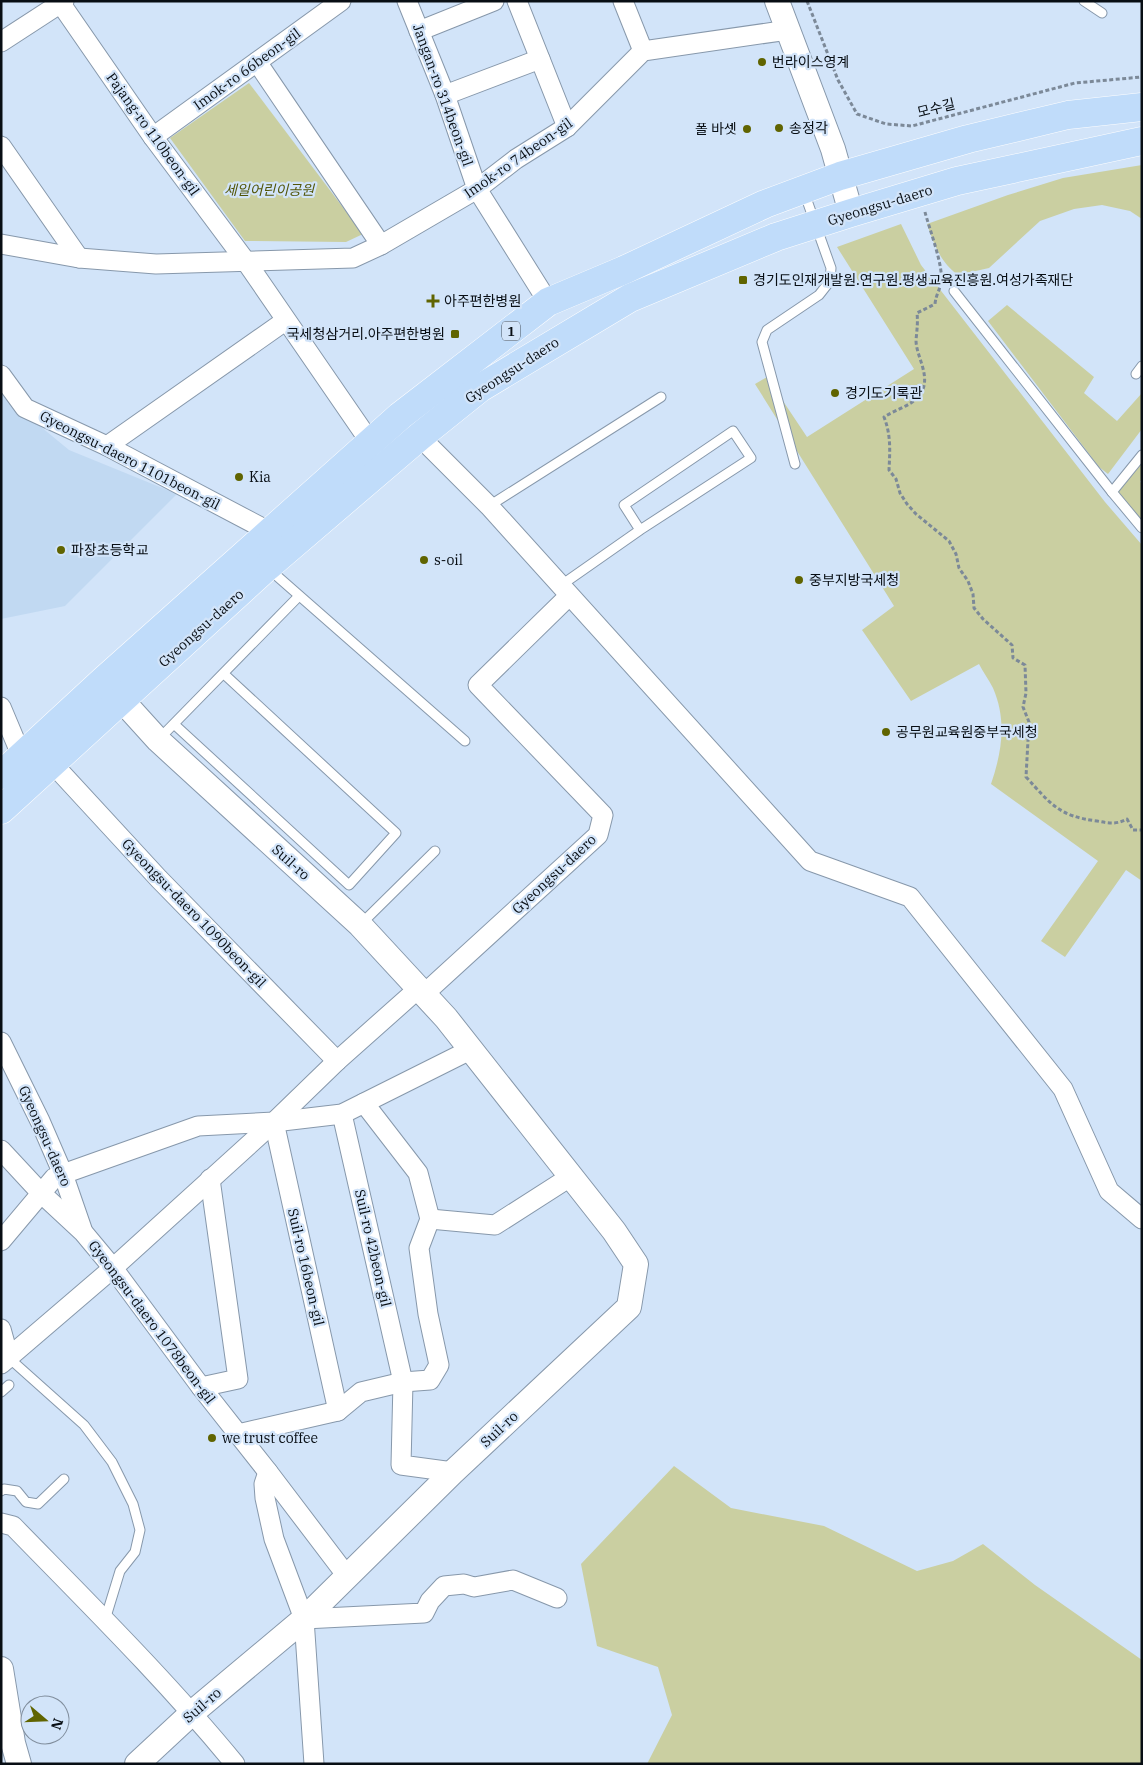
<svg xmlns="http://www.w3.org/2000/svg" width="1143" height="1765" viewBox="0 0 1143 1765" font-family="'IBM Plex Serif','Noto Sans KR',serif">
<rect width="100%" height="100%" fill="#d2e4f9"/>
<path fill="#c1d9f2" d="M1 394 69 450 177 494 65 606 1 619Z"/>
<g fill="#cacfa1">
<path d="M249 83 363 234 346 242 245 241 170 138Z"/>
<path d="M1142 165V219L1130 211 1102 205 1074 209 1040 221 989 268 958 275C940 262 934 244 927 224L1008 195 1063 178Z"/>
<path d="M901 224 921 265 1105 502 1142 545V881L1126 870 1065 957 1041 941 1098 861 991 784C1002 752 1007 720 993 688 989 680 983 672 979 664L911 701 862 630 894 606 755 384 767 377 807 437 914 369 837 247Z"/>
<path d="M1007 305 1094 377 1084 393 1117 421 1142 393V429L1108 474 1099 467 988 321Z"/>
<path d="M1142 463V479L1140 482 1142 483V521L1118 492Z"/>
<path d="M674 1466 731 1508 824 1526 917 1571 953 1561 983 1544 1035 1585 1142 1660V1764H647L672 1715 658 1667 597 1646 581 1564Z"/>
</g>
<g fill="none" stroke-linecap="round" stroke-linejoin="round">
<g stroke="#8798ab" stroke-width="11">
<g id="service">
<path d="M1084 1 1102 13"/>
<path d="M954 291 1112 492"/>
<path d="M1136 374 1142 366"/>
<path d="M1142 455 1112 492 1142 528"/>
<path d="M795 464 762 342 767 330 819 295 830 281 831 268 804 192"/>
<path d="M489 506 661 397"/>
<path d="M269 569 465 741"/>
<path d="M560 586 640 530 751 458 733 431 624 505 640 530"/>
<path d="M175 725 349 885 396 833 224 674"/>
<path d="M158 740 299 596"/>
<path d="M360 925 435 851"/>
<path d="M9 1358 84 1425 112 1462 133 1504 140 1530 135 1552 120 1571 105 1620"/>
<path d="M1 1392 9 1385"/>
<path d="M1 1491 4 1489 17 1491 26 1502 38 1504 64 1479"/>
</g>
</g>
<g stroke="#8798ab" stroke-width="21">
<g id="minor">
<path d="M59 1 153 137 247 263 377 452"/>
<path d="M407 1 445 95 477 189 548 302"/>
<path d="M517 1 567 127"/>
<path d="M623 1 643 51"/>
<path d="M419 31 494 1"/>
<path d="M1 42 64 1"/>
<path d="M257 62 381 245"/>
<path d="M445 95 540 59"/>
<path d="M153 137 341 1"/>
<path d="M1 146 79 258"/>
<path d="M1 244 79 258 156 264 353 258 381 245 477 189 516 159 567 127 643 51 788 30"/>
<path d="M1 375 25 408 107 446 270 532"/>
<path d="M411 428 489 506 810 861 910 897 1063 1089 1109 1191 1142 1219"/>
<path d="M107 446 285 321"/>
<path d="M1 707 22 757"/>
<path d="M52 763 159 879 337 1061"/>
<path d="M424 994 598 835 603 815 478 685 569 596"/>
<path d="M1 1042 40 1121 63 1174 82 1229"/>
<path d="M342 1114 403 1382 401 1465 453 1472"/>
<path d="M274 1122 338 1411"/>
<path d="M1 1150 41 1193 83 1232 113 1268 201 1387 268 1472 347 1576"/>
<path d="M430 1219 495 1225 570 1177"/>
<path d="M1 1241 54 1178 63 1174 198 1126 274 1122 342 1114 470 1050"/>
<path d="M1 1329 9 1358"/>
<path d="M1 1364 113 1268 274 1122 337 1061 419 988"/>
<path d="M201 1387 238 1379 210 1179"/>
<path d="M238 1434 338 1411 361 1392 403 1382 430 1380 439 1365 428 1314 419 1248 430 1219 418 1173 364 1103"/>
<path d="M268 1472 264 1484 265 1498 274 1539 304 1619 314 1764"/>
<path d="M1 1523 13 1526C89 1604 166 1680 235 1764"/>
<path d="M304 1619 424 1613 430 1601 444 1586 464 1584 474 1587 513 1580 557 1598"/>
</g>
</g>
<g stroke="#8798ab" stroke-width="26">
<g id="tertiary">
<path d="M777 1 833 149 851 213"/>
<path d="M110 687 158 740 360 925 446 1018 614 1231 636 1264 629 1307 453 1472 304 1619 193 1712 137 1764"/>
<path d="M1 1669 13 1743 19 1764"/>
</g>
</g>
<g stroke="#fff" stroke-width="29">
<g id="primary">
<path d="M1 775 104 680 400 416 548 302 624 270 765 204 840 176 968 139 1068 115 1142 107"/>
<path d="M1 810 267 567 419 437 480 388 630 298 776 237 851 213 957 181 1142 141"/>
</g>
</g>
<g stroke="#7c8998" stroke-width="3" stroke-dasharray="4 2.5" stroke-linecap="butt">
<path d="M807 1 838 80 857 114 886 124 912 126 1075 83 1142 77"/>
<path d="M925 212C929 228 944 267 941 282 940 290 936 294 935 304L917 313C918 322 917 330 916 340 916 358 934 379 918 397 910 406 895 410 884 417 891 435 890 450 889 470L896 479 900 493 907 504 916 514 949 541 956 554 959 568 968 581 973 594 974 608 983 619 1012 645 1013 658 1025 665 1026 693 1023 707 1029 722 1026 777C1051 804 1058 816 1097 821 1108 823 1116 825 1127 819L1133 830H1142"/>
</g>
<use href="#service" stroke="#fff" stroke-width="9"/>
<use href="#minor" stroke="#fff" stroke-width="19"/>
<use href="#tertiary" stroke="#fff" stroke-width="24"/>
<use href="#primary" stroke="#c0dcfa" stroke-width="28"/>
</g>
<g fill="#606400" stroke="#d2e4f9" stroke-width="2">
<circle cx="762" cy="62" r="5"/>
<circle cx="779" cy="128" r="5"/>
<circle cx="747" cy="129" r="5"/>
<rect x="738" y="275" width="10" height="10" rx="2.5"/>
<path d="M430.5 293.5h5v5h5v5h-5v5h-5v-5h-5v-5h5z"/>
<rect x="450" y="329" width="10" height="10" rx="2.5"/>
<circle cx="835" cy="393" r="5"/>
<circle cx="239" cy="477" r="5"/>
<circle cx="61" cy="550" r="5"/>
<circle cx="424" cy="560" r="5"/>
<circle cx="799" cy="580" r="5"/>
<circle cx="886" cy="732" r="5"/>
<circle cx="212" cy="1438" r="5"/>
</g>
<g text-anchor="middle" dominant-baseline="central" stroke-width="4.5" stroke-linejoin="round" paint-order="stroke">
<rect fill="#d2e4f9" stroke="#454e59" stroke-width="1" x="502" y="321.5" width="18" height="19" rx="4"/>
<g font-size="12" font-weight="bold" fill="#080e14">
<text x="511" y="331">1</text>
</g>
<g font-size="14" fill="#080e14" stroke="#d2e4f9" text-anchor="start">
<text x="772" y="62">번라이스영계</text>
<text x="789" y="128">송정각</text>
<text x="737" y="129" text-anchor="end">폴 바셋</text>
<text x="753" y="280">경기도인재개발원.연구원.평생교육진흥원.여성가족재단</text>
<text x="444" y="301">아주편한병원</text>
<text x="445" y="334" text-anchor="end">국세청삼거리.아주편한병원</text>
<text x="845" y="393">경기도기록관</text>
<text x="249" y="477">Kia</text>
<text x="71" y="550">파장초등학교</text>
<text x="434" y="560">s-oil</text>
<text x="809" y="580">중부지방국세청</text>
<text x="896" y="732">공무원교육원중부국세청</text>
<text x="222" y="1438">we trust coffee</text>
</g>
<g font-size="14" fill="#080e14" stroke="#d2e4f9">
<text transform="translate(247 69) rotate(-36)">Imok-ro 66beon-gil</text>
<text transform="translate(443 95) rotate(70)">Jangan-ro 314beon-gil</text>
<text transform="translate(936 108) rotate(-14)">모수길</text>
<text transform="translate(153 134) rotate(54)">Pajang-ro 110beon-gil</text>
<text transform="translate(518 158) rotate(-35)">Imok-ro 74beon-gil</text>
<text transform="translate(880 205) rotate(-17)">Gyeongsu-daero</text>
<text transform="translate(512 370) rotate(-33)">Gyeongsu-daero</text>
<text transform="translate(130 460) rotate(27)">Gyeongsu-daero 1101beon-gil</text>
<text transform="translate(201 628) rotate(-42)">Gyeongsu-daero</text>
<text transform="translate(291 862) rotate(42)">Suil-ro</text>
<text transform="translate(554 874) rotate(-43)">Gyeongsu-daero</text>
<text transform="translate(194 913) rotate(46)">Gyeongsu-daero 1090beon-gil</text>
<text transform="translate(45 1136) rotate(66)">Gyeongsu-daero</text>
<text transform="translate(373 1248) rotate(77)">Suil-ro 42beon-gil</text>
<text transform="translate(306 1267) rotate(77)">Suil-ro 16beon-gil</text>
<text transform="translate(152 1322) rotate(53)">Gyeongsu-daero 1078beon-gil</text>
<text transform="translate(499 1429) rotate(-43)">Suil-ro</text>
<text transform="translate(202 1705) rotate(-41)">Suil-ro</text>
</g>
<g font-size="14" font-style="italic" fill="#525508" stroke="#d2e4f9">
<text x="269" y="190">세일어린이공원</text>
</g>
</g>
<rect width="1143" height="1765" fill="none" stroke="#080e14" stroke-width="5"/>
<g transform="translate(45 1720) rotate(109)"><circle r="24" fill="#d2e4f9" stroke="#818e9d"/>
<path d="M0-4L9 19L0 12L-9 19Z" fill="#606400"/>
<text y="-8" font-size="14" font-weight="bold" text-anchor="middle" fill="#080e14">N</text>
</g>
</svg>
